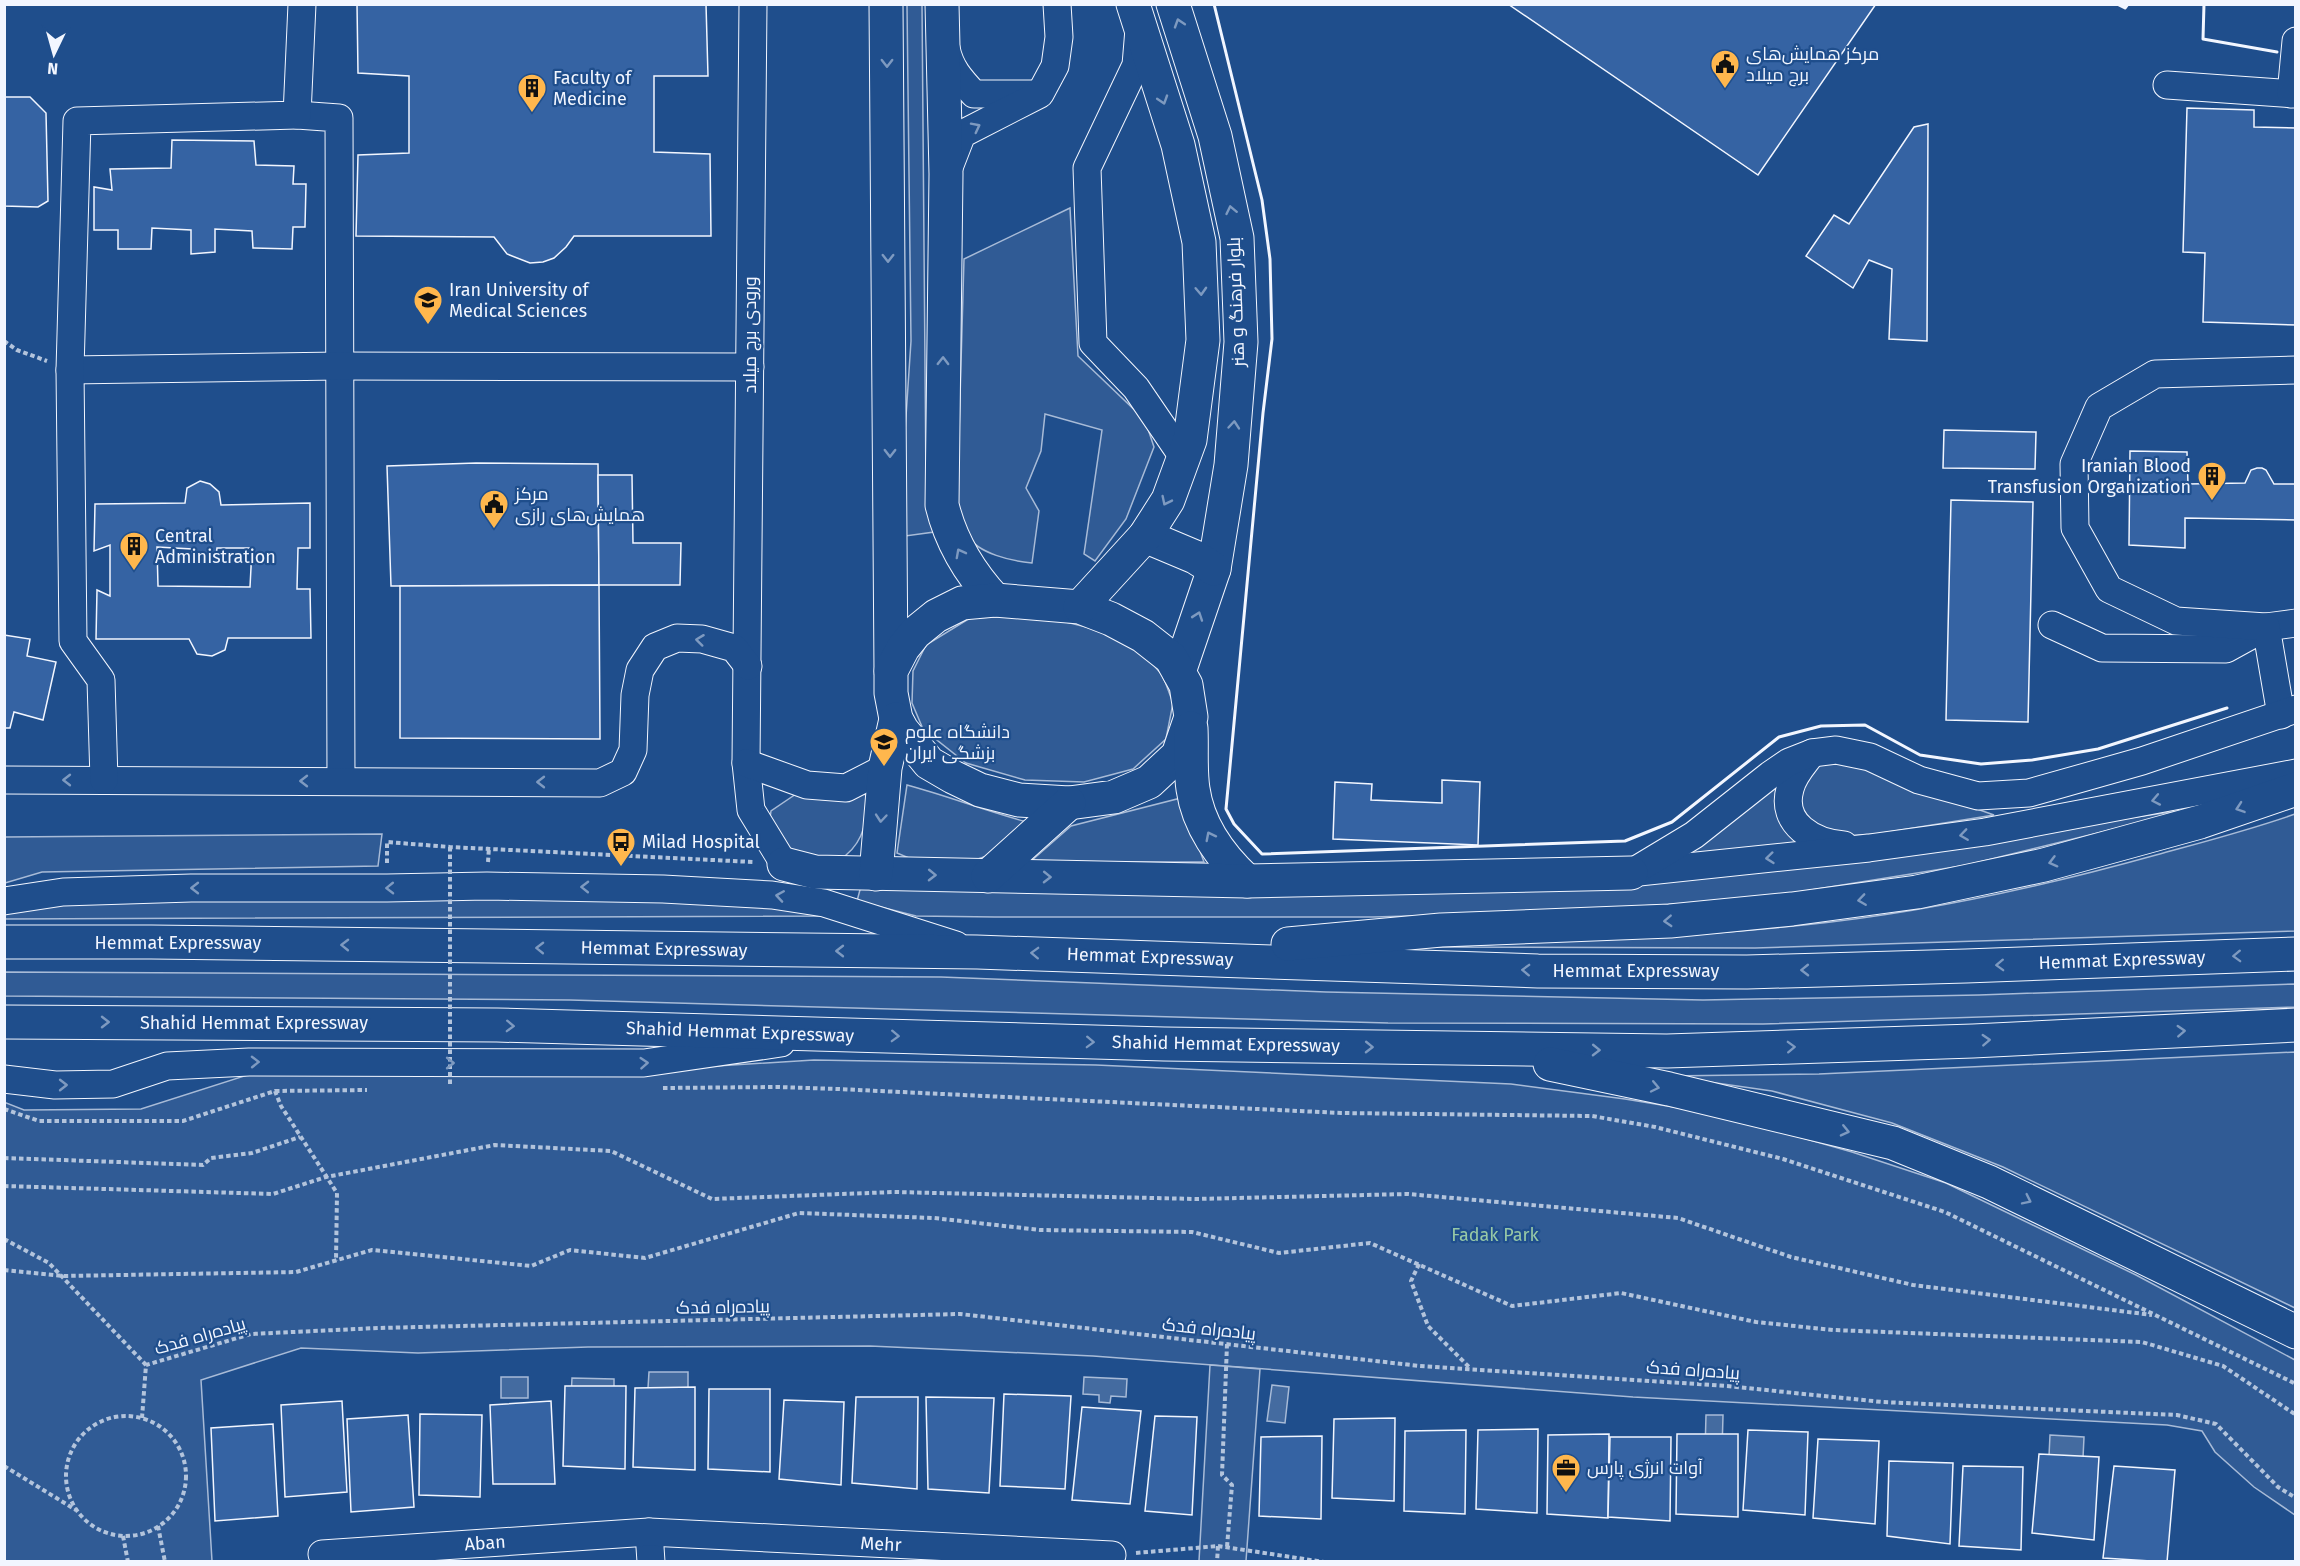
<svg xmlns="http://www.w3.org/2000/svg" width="2300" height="1566" viewBox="0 0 2300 1566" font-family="'Fira Sans',Cairo,sans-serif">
<rect width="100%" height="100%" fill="#1f4e8c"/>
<g fill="#305b95" stroke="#a8bbd7" stroke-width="1.5">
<path d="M922 4 926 486 934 532 898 537 911 341 907 5Z"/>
<path d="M1070 208 1078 356 1145 420 1154 447 1126 519 1095 561 1084 554 1102 430 1045 414 1041 451 1026 488 1039 511 1032 563C1012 561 978 554 967 535 962 525 960 513 957 503L964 259Z"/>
<path d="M1038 615 1098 630 1144 654 1163 676 1173 703 1166 739 1133 769 1084 782 1025 780 966 763 923 729 912 703 913 671 926 645 970 618Z"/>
<path d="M1844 762 1994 815 1876 834 1844 836 1809 823 1801 809 1800 798 1809 774 1821 764Z"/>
<path d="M1781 779 1801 846 1664 862Z"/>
<path d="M907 785C948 796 986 811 1027 822L995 853 961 865 923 864 897 853Z"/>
<path d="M864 793 870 801C865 826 862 846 839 860L788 854 769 825 771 811 796 794C821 803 839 800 864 793Z"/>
<path d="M1181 798 1204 862H1030L1071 826Z"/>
<path d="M2200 808 1967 865 1786 894 1692 903 1518 913 1373 917H995L916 916 857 901 861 886 1278 891 2093 823Z"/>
<path d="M2295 814V931L1755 948 1433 947C1557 941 1681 938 1804 925 1923 913 2041 887 2156 855 2203 842 2250 830 2295 814Z"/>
<path d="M382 834 378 866 42 872 5 883V837Z"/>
<path d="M390 898 732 901 834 916 5 919V910L44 903Z"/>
<path d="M5 972 941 977 1326 992 1703 1000 1979 995 2295 984 2296 1007 1763 1024 1388 1023 570 1000 5 996Z"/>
<path d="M2295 1052V1308L2003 1167 1892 1123 1772 1091 1667 1076 1819 1074Z"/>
<path d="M814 1060 1096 1065 1511 1084 1625 1099 1722 1115 1852 1152 1946 1183 2136 1275 2295 1360V1515L2254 1487 2215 1452 2202 1431 2167 1425 1633 1397 1093 1356 870 1346 588 1347 418 1353 301 1348 201 1380 212 1561H5L4 1102 24 1110 141 1109 260 1071 669 1069Z"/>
<path d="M1210 1365 1260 1369 1246 1561H1199Z"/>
</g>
<g fill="#446ba0" stroke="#a8bbd7" stroke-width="1.5">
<path d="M649 1372H688V1388H648Z"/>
<rect x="501" y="1377" width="27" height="21"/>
<path d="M1084 1377 1127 1379 1126 1397 1111 1396 1110 1403 1099 1402V1395L1083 1394Z"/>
<path d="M572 1378 614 1379V1397H571Z"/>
<path d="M1272 1385 1289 1387 1285 1423 1267 1421Z"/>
<path d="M1706 1415H1723L1722 1452 1705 1451Z"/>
<path d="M2050 1435 2084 1437 2083 1458 2049 1456Z"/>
</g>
<g fill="#3563a3" stroke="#f2f6ff" stroke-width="1.5" fill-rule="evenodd">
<path d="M357 4H706L708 76H654V152L710 154 711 236H574L566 247 554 258 543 262 530 263 507 254 494 237 356 236 358 155 409 153V76L358 73Z"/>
<path d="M1508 4H1876L1758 175Z"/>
<path d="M4 97H30L46 113 48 201 38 207 4 206Z"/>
<path d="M2187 108 2254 110V127L2296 128V325L2203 322 2205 253 2183 252Z"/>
<path d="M1928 124 1927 341 1889 339 1892 269 1869 260 1853 288 1806 256 1834 215 1849 224 1914 127Z"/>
<path d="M172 140 254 141 256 165 294 166 293 184H306L305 227H293L292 249 253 248 252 231 215 229V252L191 254V230L152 228 151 249H118V230H94V187L112 190 110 169 171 168Z"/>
<path d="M1944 430 2036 432 2035 469 1943 468Z"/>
<path d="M2130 451 2187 452 2188 484 2245 483 2251 470 2257 468H2262L2266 470 2274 484H2296V520L2185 518V548L2129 545Z"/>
<path d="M476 463 598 464 599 585 391 586 387 466Z"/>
<path d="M598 475H632L633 543H681L680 585H599Z"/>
<path d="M200 481 210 484 219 492 221 505 310 503V548H298L297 589H310L311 638H228L225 650 212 656 197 654 189 639H96L97 590 110 596V545L94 551 95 504 185 503 187 488ZM157 547 192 549V557L216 556 217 548H252L250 587 158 586Z"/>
<path d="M1951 500 2033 502 2028 722 1946 720Z"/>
<path d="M599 585 600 739 400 738V586Z"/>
<path d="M4 635 30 639 27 656 56 662 43 720 14 712 10 728H4Z"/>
<path d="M1442 780 1480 782 1478 845 1333 839 1335 782 1372 784 1371 800 1442 803Z"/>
<path d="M565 1386H626L625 1469 563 1466Z"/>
<path d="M695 1387V1470L633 1467 635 1388Z"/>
<path d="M709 1389H770V1472L708 1469Z"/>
<path d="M1004 1394 1071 1396 1065 1489 1000 1486Z"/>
<path d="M856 1397H918L917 1489 852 1483Z"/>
<path d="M926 1397 994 1398 989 1493 928 1489Z"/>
<path d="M784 1400 844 1402 841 1485 779 1479Z"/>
<path d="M342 1401 347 1492 285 1497 281 1405Z"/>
<path d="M551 1401 555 1484H493L490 1405Z"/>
<path d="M1082 1407 1141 1411 1130 1504 1072 1500Z"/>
<path d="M420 1414 482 1415 480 1497 419 1495Z"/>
<path d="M408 1415 414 1507 351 1512 347 1419Z"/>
<path d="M1155 1416 1197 1417 1192 1515 1145 1511Z"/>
<path d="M1395 1418 1394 1501 1332 1498 1334 1419Z"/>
<path d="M273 1424 278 1516 215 1521 211 1428Z"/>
<path d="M1538 1429 1537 1513 1476 1509 1478 1430Z"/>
<path d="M1466 1430 1465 1514 1404 1511 1405 1431Z"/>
<path d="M1748 1430 1808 1432 1805 1515 1743 1510Z"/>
<path d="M1609 1434 1608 1518 1547 1514 1548 1435Z"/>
<path d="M1677 1434H1738V1517L1676 1514Z"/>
<path d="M1322 1436 1321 1519 1259 1516 1261 1437Z"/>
<path d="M1610 1437H1671L1670 1521 1608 1517Z"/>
<path d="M1818 1439 1879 1441 1875 1524 1813 1518Z"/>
<path d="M2039 1454 2099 1457 2094 1540 2032 1533Z"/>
<path d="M1889 1461 1953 1463 1950 1544 1887 1536Z"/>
<path d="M1963 1466 2023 1467 2021 1550 1959 1546Z"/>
<path d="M2114 1466 2175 1470 2167 1562 2103 1558Z"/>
</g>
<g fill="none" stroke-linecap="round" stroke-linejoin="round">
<g stroke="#f2f6ff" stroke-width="29">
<g id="minor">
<path d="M753 4 746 763 751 810 784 864"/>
<path d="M1139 29 1136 65 1087 168 1093 343 1136 388 1183 457"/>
<path d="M946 48C950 68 960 79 974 94H1036"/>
<path d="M2167 85 2296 94"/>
<path d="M2291 94 2296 41"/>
<path d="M297 115 339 118 341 781"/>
<path d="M948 170 962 134 1040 94 1055 66 1059 37 1057 4"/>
<path d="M70 370 339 366 750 367"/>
<path d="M2052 625 2102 648 2226 649 2266 627 2296 623"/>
<path d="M2281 715 2266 627 2176 621 2109 589 2075 528 2074 464 2099 407 2155 374 2296 370"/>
<path d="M1812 753C1804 764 1793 775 1790 789 1780 824 1814 843 1844 845"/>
<path d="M746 763 807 785 846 788 885 768"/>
<path d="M4 780 600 783 623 772 633 750 635 695 640 670 655 647 677 638 702 639 734 648 748 666"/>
<path d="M104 780 101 680 73 641 70 370 77 121 297 115 302 4"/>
<path d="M1639 872 1869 848 1985 832 2296 773"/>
<path d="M1631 873 1694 835 1770 775 1789 762 1812 753 1836 750 1870 757 1919 780 1978 796 2029 793 2142 761 2296 709"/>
<path d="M4 901 63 892 191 888H387L487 886 663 889 772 895 824 903 956 945"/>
<path d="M4 1079 55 1085 113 1084 167 1066 249 1062 644 1063 781 1043"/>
<path d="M649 1532 651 1562"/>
<path d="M322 1554 649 1532 1112 1555"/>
</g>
</g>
<g stroke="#f2f6ff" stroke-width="35">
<g id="major">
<path d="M886 4 891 671"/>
<path d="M942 4 946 174 942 505C951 542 969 572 995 600"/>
<path d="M1173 4 1215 136 1237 238 1241 342 1231 465 1214 569 1179 672"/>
<path d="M1145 536 1195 557 1214 569"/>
<path d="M995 600 1080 607 1111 619 1143 636 1171 658 1186 685 1191 717 1178 755 1149 782 1114 797 1069 803 1019 800 980 790 953 777 929 763 902 730 896 719 891 693V671L903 648 915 633 936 616 962 603Z"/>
<path d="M1080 607 1145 536 1168 500 1190 440 1203 340 1199 242 1178 145 1133 4"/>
<path d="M1191 728C1192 748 1190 770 1193 789 1198 825 1221 857 1247 881"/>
<path d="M784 864 815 872 1247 881 1631 873"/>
<path d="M876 874 885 768 896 719"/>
<path d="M988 876 1069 803"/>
</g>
</g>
<g stroke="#f2f6ff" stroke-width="35">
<g id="highway">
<path d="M4 942H151L977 952 1538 971 1747 972 1966 966 2296 954"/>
<path d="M1288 944 1441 930 1670 921 1792 909 1917 892 2044 865 2200 822 2296 789"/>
<path d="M4 1022 497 1025 1164 1044 1667 1051 1973 1041 2296 1025"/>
<path d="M1550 1064 1669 1089 1893 1143 1989 1182 2296 1332"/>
</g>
</g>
<g stroke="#b3c4dc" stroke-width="4" stroke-dasharray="4.5 3" stroke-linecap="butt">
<path d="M4 341 17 350 47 361"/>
<path d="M488 862 489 847"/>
<path d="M387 863V842L450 847 753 862"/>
<path d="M663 1088 778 1087 838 1089 1341 1113 1592 1116 1655 1127 1783 1159 1945 1212 2296 1384"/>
<path d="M275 1091 367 1090"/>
<path d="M4 1109 39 1121H183L275 1091 281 1106 337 1193 336 1261"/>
<path d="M4 1158 203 1165 211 1158 252 1153 300 1137"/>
<path d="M4 1186 273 1194 326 1177 495 1145 611 1151 712 1199 894 1192 1196 1199 1408 1194 1678 1218 1791 1257 1913 1285 2152 1315"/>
<path d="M4 1239 49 1263 146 1365"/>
<path d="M1419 1264 1411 1281 1428 1326 1470 1368"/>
<path d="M4 1270 63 1276 296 1272 372 1250 531 1266 570 1250 645 1258 799 1213 934 1218 1040 1230 1192 1232 1279 1253 1370 1243 1512 1306 1621 1293 1756 1322 1833 1330 2142 1342 2223 1366 2296 1415"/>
<path d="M1227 1344 1222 1475 1232 1485 1227 1547"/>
<circle cx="126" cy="1476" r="60"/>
<path d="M142 1418 146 1365 251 1334 378 1328 960 1314 1420 1366 1727 1386 1882 1402 2177 1415 2216 1424 2278 1487 2296 1498"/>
<path d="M4 1466 76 1510"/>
<path d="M158 1526 165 1562"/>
<path d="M123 1536 128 1562"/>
<path d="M1218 1546 1324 1562"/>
<path d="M1136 1553 1218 1546 1217 1562"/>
</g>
<use href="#minor" stroke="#1f4e8c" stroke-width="27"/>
<use href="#major" stroke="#1f4e8c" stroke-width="33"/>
<use href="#highway" stroke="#1f4e8c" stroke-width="33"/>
<path stroke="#b3c4dc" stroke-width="4" stroke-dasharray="4.5 3" stroke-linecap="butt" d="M450 847V1084"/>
<g stroke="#f2f6ff" stroke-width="3">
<path d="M1214 4 1262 200 1270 259 1272 339 1263 413 1226 809 1234 824 1262 854 1625 841 1672 822 1779 737 1821 726 1865 725 1920 755 1981 764 2032 760 2098 749 2227 708"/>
<path d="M2117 4 2125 8 2128 4"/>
<path d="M2204 4 2203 39 2277 52"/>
</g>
</g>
<defs><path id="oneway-chevron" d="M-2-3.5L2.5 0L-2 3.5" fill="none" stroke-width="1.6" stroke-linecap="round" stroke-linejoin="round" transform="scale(1.5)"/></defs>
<g stroke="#7e9ac0">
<use href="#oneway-chevron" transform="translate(1179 23) rotate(-108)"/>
<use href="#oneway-chevron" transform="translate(887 63) rotate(90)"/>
<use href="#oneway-chevron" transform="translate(1163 100) rotate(72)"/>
<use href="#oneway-chevron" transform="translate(976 127) rotate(-27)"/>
<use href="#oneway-chevron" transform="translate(1231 210) rotate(-102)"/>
<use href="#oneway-chevron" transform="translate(888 258) rotate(90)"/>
<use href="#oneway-chevron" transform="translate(1201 291) rotate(87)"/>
<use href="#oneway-chevron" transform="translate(943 361) rotate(-89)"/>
<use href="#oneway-chevron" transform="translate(1234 425) rotate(-85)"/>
<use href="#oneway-chevron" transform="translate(890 453) rotate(90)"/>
<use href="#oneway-chevron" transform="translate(1166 501) rotate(116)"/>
<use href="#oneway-chevron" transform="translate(960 553) rotate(-118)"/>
<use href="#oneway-chevron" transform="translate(1198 616) rotate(-71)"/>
<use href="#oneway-chevron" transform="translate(700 640) rotate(-173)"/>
<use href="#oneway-chevron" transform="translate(67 780) rotate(-180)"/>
<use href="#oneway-chevron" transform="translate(304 781) rotate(-180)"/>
<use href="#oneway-chevron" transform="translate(541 782) rotate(-180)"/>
<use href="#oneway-chevron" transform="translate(2156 800) rotate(169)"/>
<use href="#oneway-chevron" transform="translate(2240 808) rotate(161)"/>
<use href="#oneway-chevron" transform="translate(881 818) rotate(95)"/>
<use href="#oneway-chevron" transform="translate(1964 835) rotate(172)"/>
<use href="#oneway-chevron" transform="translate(1210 836) rotate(-117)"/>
<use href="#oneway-chevron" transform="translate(1770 858) rotate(174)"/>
<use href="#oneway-chevron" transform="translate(2053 862) rotate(165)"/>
<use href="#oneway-chevron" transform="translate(932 875) rotate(1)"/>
<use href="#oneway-chevron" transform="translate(1047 877) rotate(1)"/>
<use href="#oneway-chevron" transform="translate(585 887) rotate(-179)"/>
<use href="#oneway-chevron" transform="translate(195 888) rotate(180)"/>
<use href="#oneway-chevron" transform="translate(390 888) rotate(179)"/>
<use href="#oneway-chevron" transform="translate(780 896) rotate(-171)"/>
<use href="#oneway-chevron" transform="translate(1862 900) rotate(172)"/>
<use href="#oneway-chevron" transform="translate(1668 921) rotate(177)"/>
<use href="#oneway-chevron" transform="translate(345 945) rotate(-179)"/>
<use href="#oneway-chevron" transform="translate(540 948) rotate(-179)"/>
<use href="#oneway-chevron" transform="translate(840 951) rotate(-180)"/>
<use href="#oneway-chevron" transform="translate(1035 953) rotate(-178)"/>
<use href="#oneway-chevron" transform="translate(2237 956) rotate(178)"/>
<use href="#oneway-chevron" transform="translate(2000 965) rotate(178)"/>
<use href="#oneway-chevron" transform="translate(1526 970) rotate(-178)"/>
<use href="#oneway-chevron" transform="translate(1805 970) rotate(179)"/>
<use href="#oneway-chevron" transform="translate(105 1022)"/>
<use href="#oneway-chevron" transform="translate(510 1026) rotate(2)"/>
<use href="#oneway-chevron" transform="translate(2181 1031) rotate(-3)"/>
<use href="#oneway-chevron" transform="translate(895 1036) rotate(2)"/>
<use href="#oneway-chevron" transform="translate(1986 1040) rotate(-3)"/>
<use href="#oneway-chevron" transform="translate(1090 1042) rotate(2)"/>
<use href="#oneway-chevron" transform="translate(1369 1047) rotate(1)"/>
<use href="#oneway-chevron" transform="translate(1791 1047) rotate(-2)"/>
<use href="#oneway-chevron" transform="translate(1596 1050) rotate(1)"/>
<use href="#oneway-chevron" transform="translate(255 1062) rotate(-1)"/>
<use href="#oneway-chevron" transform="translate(450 1063)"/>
<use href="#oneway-chevron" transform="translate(644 1063) rotate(-4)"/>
<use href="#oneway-chevron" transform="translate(63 1085)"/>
<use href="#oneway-chevron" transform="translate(1655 1087) rotate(12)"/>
<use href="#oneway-chevron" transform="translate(1845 1131) rotate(13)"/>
<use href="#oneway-chevron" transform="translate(2027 1200) rotate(26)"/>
</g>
<defs>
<g id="civic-pin" transform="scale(1.5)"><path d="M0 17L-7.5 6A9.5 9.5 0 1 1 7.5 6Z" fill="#ffb74d" stroke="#1f4e8c"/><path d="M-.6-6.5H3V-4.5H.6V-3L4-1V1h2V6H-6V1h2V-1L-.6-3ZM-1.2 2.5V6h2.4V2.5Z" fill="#111"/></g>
<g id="building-pin" transform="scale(1.5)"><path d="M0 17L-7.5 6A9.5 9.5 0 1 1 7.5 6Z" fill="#ffb74d" stroke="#1f4e8c"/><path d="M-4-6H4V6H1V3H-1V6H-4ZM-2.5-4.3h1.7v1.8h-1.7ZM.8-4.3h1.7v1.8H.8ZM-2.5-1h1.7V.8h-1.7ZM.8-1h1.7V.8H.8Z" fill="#111"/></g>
<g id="university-pin" transform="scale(1.5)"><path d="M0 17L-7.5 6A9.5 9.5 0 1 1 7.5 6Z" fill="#ffb74d" stroke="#1f4e8c"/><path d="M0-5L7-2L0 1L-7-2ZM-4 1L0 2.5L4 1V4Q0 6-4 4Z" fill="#111"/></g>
<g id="bus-pin" transform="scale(1.5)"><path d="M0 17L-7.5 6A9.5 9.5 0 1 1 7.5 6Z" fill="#ffb74d" stroke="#1f4e8c"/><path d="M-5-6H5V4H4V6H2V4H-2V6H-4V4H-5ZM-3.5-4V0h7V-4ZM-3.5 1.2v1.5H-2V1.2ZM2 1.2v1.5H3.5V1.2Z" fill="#111"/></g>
<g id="office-pin" transform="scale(1.5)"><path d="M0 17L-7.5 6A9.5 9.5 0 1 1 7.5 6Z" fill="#ffb74d" stroke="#1f4e8c"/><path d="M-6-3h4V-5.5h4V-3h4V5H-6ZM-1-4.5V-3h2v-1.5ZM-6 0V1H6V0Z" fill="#111"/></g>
</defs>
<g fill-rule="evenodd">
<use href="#civic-pin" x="1725" y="64"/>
<use href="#building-pin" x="532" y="88"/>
<use href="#university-pin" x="428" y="300"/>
<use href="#building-pin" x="2212" y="476"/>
<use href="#civic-pin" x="494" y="504"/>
<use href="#building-pin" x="134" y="546"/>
<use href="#university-pin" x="884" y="742"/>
<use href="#bus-pin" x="621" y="842"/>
<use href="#office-pin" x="1566" y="1468"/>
</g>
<g text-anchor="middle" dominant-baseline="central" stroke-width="4.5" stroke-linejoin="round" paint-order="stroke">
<g font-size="18" fill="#f2f6ff" stroke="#1f4e8c" text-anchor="start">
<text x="1746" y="54">مرکز همایش‌های<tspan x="1746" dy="21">برج میلاد</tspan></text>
<text x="553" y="78">Faculty of<tspan x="553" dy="21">Medicine</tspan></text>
<text x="449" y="290">Iran University of<tspan x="449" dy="21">Medical Sciences</tspan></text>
<text x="2191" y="466" text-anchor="end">Iranian Blood<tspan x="2191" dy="21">Transfusion Organization</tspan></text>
<text x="515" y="494">مرکز<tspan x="515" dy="21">همایش‌های رازی</tspan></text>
<text x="155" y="536">Central<tspan x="155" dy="21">Administration</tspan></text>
<text x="905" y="732">دانشگاه علوم<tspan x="905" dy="21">بزشگى ايران</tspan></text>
<text x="642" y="842">Milad Hospital</text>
<text x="1587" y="1468">آوات انرژی پارس</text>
</g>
<g font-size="18" fill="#f2f6ff" stroke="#1f4e8c">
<text transform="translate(1236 302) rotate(-92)">بلوار فرهنگ و هنر</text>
<text transform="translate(750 335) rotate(-90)">ورودی برج میلاد</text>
<text x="178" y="943">Hemmat Expressway</text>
<text transform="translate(664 949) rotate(1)">Hemmat Expressway</text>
<text transform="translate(1150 957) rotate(2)">Hemmat Expressway</text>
<text transform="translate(2122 960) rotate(-2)">Hemmat Expressway</text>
<text x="1636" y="971">Hemmat Expressway</text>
<text x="254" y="1023">Shahid Hemmat Expressway</text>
<text transform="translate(740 1032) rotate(2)">Shahid Hemmat Expressway</text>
<text transform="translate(1226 1044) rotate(1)">Shahid Hemmat Expressway</text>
<text transform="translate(723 1307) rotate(-1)">پیاده‌راه فدک</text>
<text transform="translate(1209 1329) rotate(6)">پیاده‌راه فدک</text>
<text transform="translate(200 1336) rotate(-16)">پیاده‌راه فدک</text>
<text transform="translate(1693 1370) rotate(4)">پیاده‌راه فدک</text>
<text transform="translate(485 1543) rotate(-4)">Aban</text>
<text transform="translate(881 1544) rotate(3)">Mehr</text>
</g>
<g font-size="18" fill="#97c8a6" stroke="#1f4e8c">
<text x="1495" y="1235">Fadak Park</text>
</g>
</g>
<rect width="2300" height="1566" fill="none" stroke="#f2f6ff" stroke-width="12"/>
<g transform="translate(54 54) rotate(185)" stroke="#1f4e8c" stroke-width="4.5" paint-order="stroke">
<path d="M0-4.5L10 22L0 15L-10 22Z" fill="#f2f6ff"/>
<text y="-9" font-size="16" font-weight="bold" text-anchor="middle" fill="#f2f6ff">N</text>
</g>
</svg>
